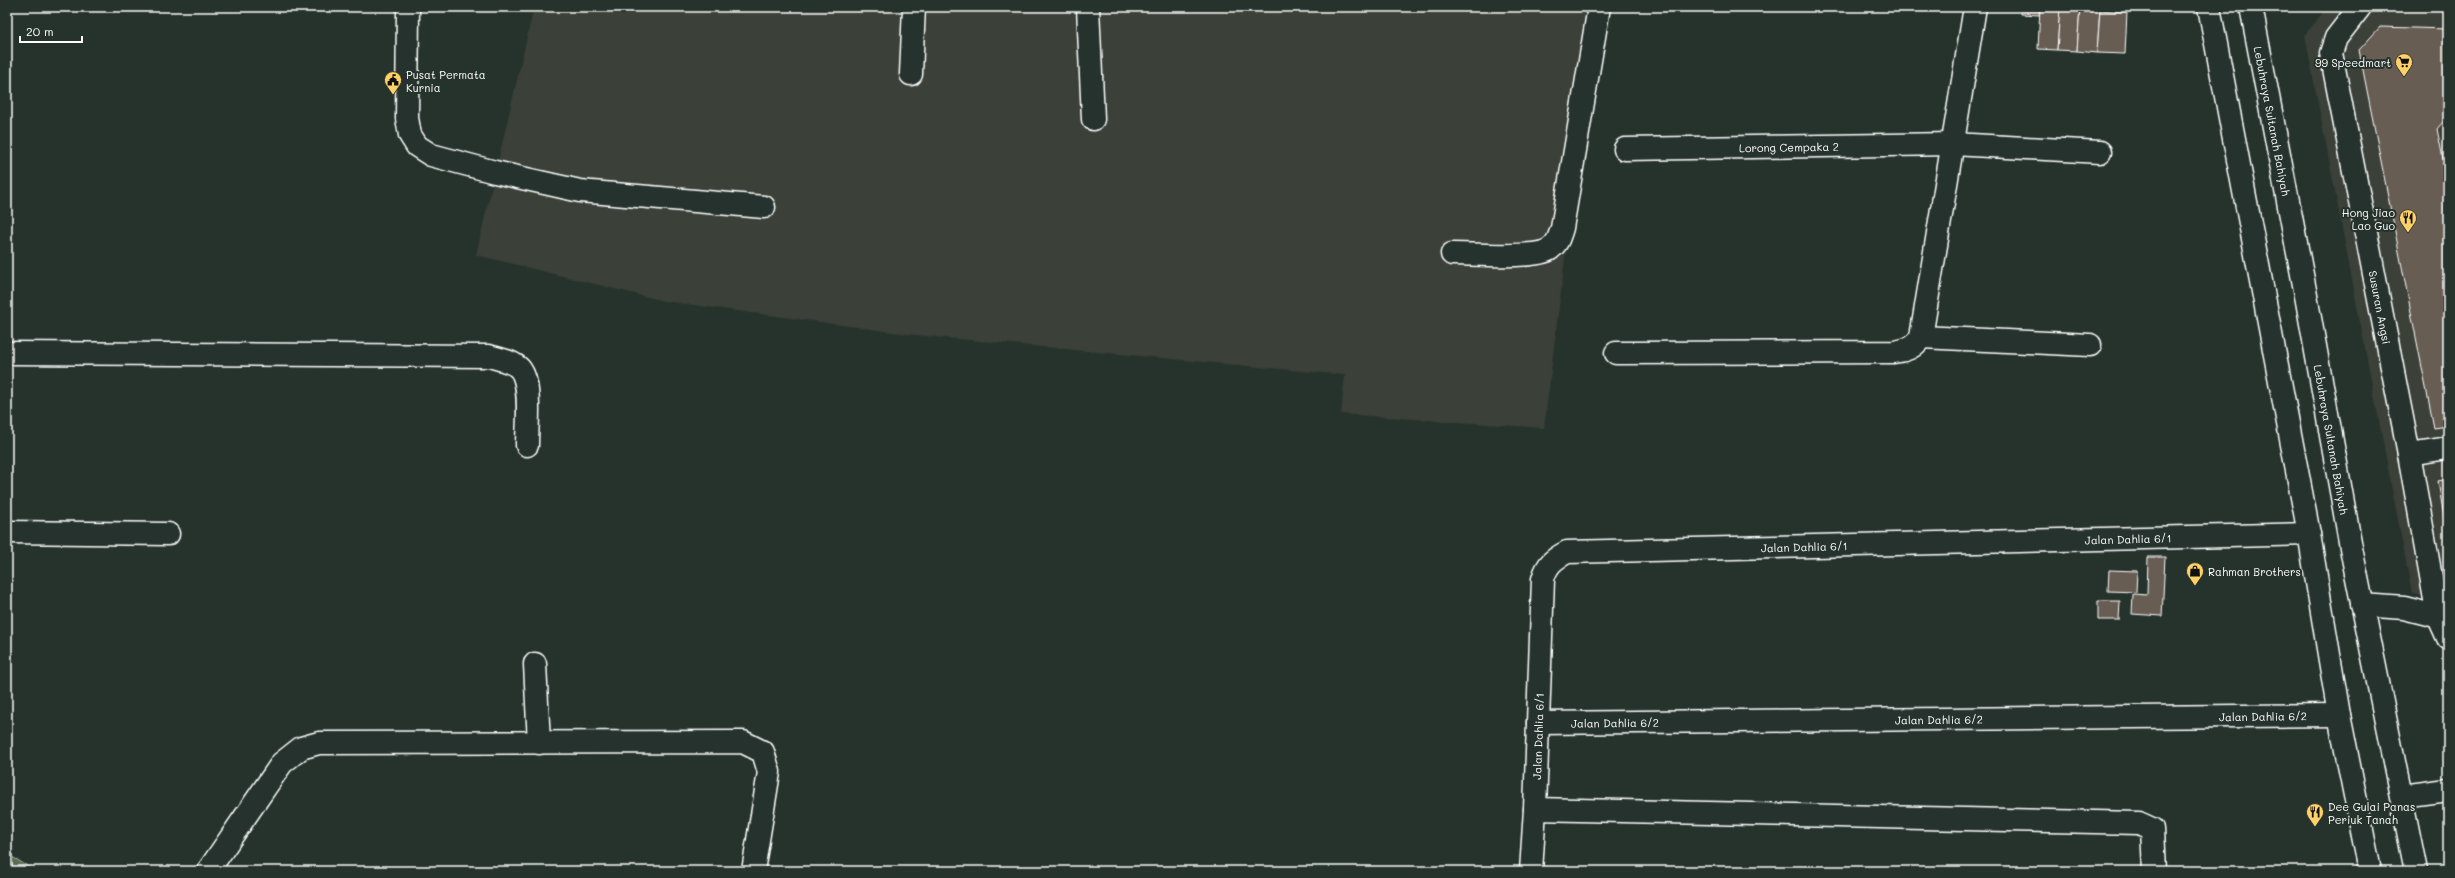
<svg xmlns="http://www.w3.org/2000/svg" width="2455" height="878" viewBox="0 0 2455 878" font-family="Mali,sans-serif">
<rect width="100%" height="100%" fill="#26332d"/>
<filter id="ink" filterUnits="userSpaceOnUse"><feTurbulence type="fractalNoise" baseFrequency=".025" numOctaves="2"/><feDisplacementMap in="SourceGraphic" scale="8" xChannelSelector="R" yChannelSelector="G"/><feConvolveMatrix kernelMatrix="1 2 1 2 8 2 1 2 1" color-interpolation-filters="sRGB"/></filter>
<g filter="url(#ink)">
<g fill="#3a4038">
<path d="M534 7H1596L1544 428 1341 414 1345 375 915 335 664 301 476 255Z"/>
<path d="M2327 7H2448V606L2412 593 2305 35Z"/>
</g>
<path fill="#566d52" stroke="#aab6a8" d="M7 854 36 871H7Z"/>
<g fill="#685d52" stroke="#fff">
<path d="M2022 7H2040L2039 15 2021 14Z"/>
<path d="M2040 7H2060L2057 50 2038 49Z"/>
<path d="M2060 7H2080L2077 51 2057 50Z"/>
<path d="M2080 7H2100L2097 53 2077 51Z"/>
<path d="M2100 10 2127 12 2125 54 2097 53Z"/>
<path d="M2380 27 2448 29V116L2437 129 2448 183V426L2434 428 2359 50Z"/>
<path d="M2448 479V542L2438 481Z"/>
<path d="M2148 557H2165L2162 616 2132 614 2133 594 2147 595Z"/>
<path d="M2109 570 2137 571 2136 592 2108 591Z"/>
<path d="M2098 601H2120L2119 620H2098Z"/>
</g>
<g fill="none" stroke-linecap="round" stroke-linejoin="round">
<g stroke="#fff" stroke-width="25">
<g id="minor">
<path d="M408 7 407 118 410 135 417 146 431 155 495 172 580 191 764 207"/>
<path d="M1088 7 1093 119"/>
<path id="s1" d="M2360 7 2336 38 2331 53 2409 454 2438 616 2448 638"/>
<path d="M911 74 914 7"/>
<path id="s2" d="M1625 149 1953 144 2100 152"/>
<path d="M1452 254C1473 254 1536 259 1550 249 1558 243 1559 237 1562 228L1599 7"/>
<path d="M1921 337 2090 345"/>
<path d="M7 353 489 356C499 359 513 361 520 369 532 384 527 426 527 445"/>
<path d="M1616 353 1894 352C1907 350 1914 348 1921 337L1975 7"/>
<path d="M2409 454 2448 448"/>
<path d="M7 532 168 534"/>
<path d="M2362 605 2404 608 2448 619"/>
<path d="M535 664 539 743"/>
<path id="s3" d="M1538 723 2339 715"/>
<path d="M2402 796 2448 790"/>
<path d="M1535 809 2139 823 2152 829 2154 871"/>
<path d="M208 871 282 763 301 748 319 743 743 742 763 752 769 772 753 871"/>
<path id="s4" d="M1531 871 1535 809 1543 579C1547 564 1554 559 1567 552L2309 534"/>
</g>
</g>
<g stroke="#fff" stroke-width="25">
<g id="major">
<path d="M2209 7 2309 534 2339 715 2370 871"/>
<path id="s5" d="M2251 7 2305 290 2352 553 2416 871"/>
</g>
</g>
<use href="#minor" stroke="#26332d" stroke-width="22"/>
<use href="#major" stroke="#26332d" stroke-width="22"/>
</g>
</g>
<defs>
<g id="supermarket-pin" transform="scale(0.9)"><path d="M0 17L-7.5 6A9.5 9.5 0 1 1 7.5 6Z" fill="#ffd166" stroke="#26332d"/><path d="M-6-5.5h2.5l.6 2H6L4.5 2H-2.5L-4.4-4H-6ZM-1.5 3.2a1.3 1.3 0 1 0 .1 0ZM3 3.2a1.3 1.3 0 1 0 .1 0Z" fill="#111"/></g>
<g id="civic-pin" transform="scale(0.9)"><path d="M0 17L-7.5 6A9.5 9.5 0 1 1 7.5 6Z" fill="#ffd166" stroke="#26332d"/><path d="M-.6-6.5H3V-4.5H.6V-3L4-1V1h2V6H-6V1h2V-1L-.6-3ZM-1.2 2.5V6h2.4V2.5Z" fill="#111"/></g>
<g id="restaurant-pin" transform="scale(0.9)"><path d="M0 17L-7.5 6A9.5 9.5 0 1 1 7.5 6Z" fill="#ffd166" stroke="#26332d"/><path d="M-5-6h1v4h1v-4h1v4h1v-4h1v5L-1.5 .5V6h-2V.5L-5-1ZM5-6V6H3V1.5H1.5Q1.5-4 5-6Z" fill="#111"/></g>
<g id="shop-pin" transform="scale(0.9)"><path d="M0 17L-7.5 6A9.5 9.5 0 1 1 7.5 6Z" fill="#ffd166" stroke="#26332d"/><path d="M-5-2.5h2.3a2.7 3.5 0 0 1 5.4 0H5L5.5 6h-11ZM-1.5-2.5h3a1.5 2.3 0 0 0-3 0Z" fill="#111"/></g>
</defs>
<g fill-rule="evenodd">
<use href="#supermarket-pin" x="2404" y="62"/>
<use href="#civic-pin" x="393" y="80"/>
<use href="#restaurant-pin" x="2408" y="218"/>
<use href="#shop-pin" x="2195" y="571"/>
<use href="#restaurant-pin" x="2315" y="812"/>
</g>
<g text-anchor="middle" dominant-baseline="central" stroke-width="4" stroke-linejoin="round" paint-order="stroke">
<g font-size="11" fill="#fff" stroke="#26332d" text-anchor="start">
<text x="2391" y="62" text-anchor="end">99 Speedmart</text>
<text x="406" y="74">Pusat Permata<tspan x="406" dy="13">Kurnia</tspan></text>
<text x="2395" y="212" text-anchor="end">Hong Jiao<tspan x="2395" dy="13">Lao Guo</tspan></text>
<text x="2208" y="571">Rahman Brothers</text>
<text x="2328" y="806">Dee Gulai Panas<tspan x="2328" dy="13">Periuk Tanah</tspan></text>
</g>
<g font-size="11" fill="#fff" stroke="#26332d">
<text stroke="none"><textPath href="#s5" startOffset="116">Lebuhraya Sultanah Bahiyah</textPath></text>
<text stroke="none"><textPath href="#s2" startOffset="164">Lorong Cempaka 2</textPath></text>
<text stroke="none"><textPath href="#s1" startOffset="314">Susuran Angsi</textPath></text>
<text stroke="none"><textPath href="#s5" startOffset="440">Lebuhraya Sultanah Bahiyah</textPath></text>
<text stroke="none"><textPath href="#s4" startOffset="891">Jalan Dahlia 6/1</textPath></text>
<text stroke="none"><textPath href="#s4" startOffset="567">Jalan Dahlia 6/1</textPath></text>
<text stroke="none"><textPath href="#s3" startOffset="725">Jalan Dahlia 6/2</textPath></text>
<text stroke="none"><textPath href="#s3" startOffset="401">Jalan Dahlia 6/2</textPath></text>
<text stroke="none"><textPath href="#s3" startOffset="77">Jalan Dahlia 6/2</textPath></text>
<text stroke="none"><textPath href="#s4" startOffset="135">Jalan Dahlia 6/1</textPath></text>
</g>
</g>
<rect width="2455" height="878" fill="none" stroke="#26332d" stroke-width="24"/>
<rect x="12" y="12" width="2431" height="854" fill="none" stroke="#fff" stroke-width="1.5" filter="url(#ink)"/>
<path d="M20 36v6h62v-6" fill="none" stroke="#ffffff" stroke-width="2"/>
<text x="26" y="36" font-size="12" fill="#ffffff" stroke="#26332d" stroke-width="3" paint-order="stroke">20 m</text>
</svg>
